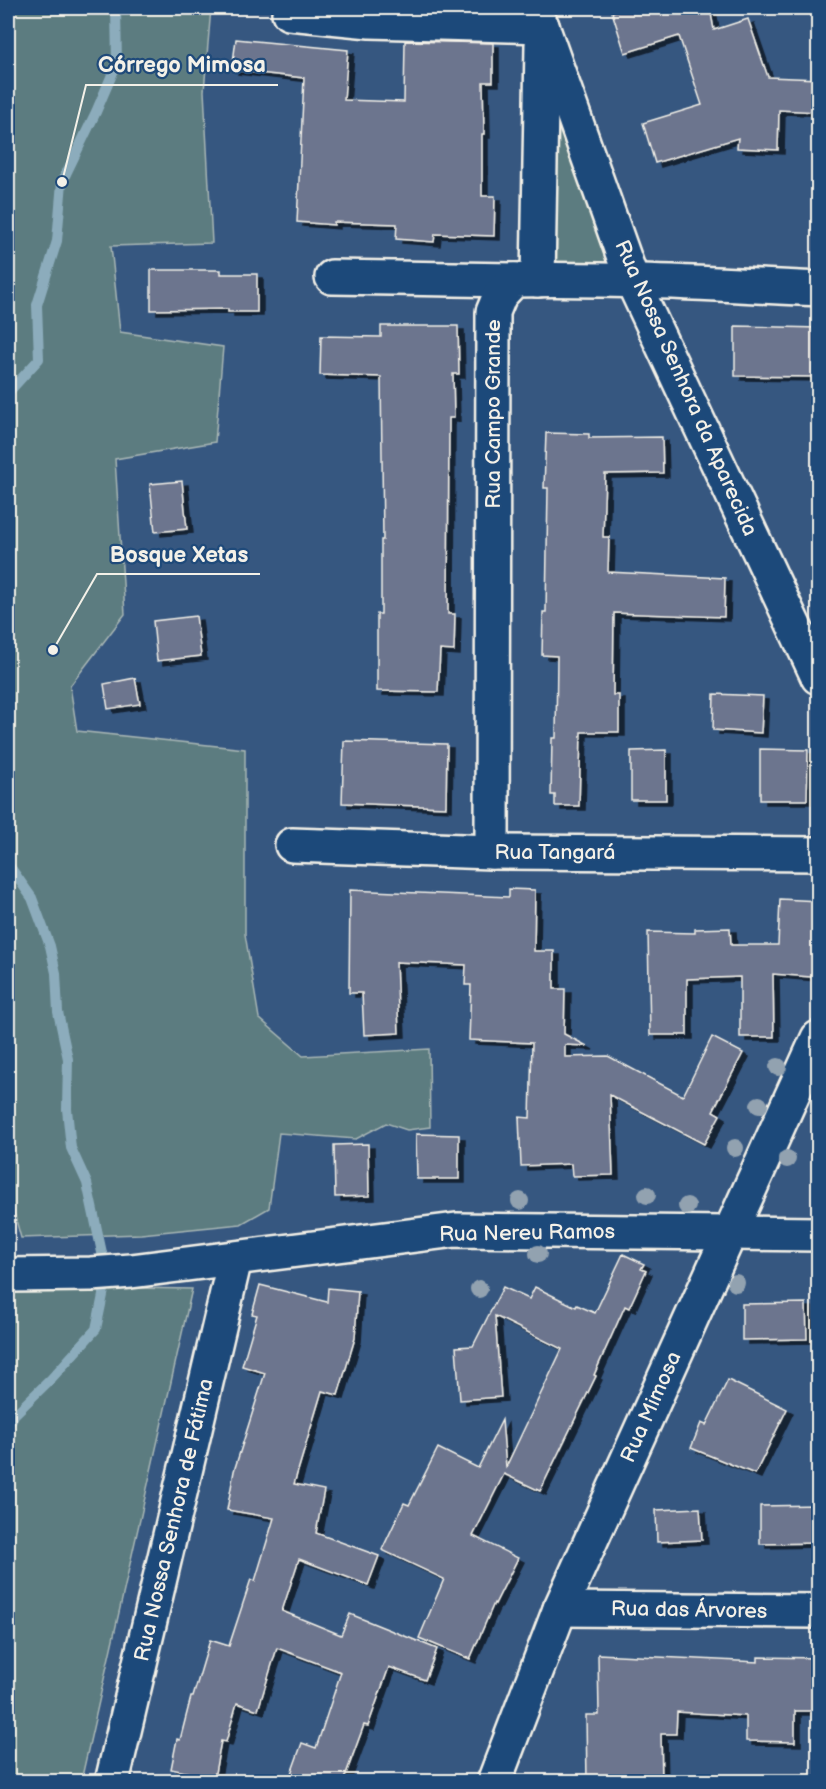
<svg xmlns="http://www.w3.org/2000/svg" width="826" height="1789" viewBox="0 0 826 1789" font-family="'Balsamiq Sans',sans-serif">
<defs>
<filter id="shadow"><feDropShadow dx="6" dy="4" stdDeviation="0" flood-color="#0009"/></filter>
</defs>
<rect width="100%" height="100%" fill="#365780"/>
<filter id="ink" filterUnits="userSpaceOnUse"><feTurbulence type="fractalNoise" baseFrequency=".0167" numOctaves="2"/><feDisplacementMap in="SourceGraphic" scale="12" xChannelSelector="R" yChannelSelector="G"/><feConvolveMatrix kernelMatrix="1 2 1 2 8 2 1 2 1" color-interpolation-filters="sRGB"/></filter>
<g filter="url(#ink)">
<g fill="#5c7c80" stroke="#a8b6b4" stroke-width="1.5">
<path d="M8 8H211L204 91 212 243 111 246 120 332 223 347 215 442 115 459 125 614 70 686 77 731 245 749V934L259 1018 303 1056 429 1049 430 1127 407 1130 386 1123 356 1139 279 1133 269 1208 241 1224 141 1234 21 1238 8 1191Z"/>
<path d="M556 117H562L608 256 607 260 600 265 561 263 556 261 554 256Z"/>
<path d="M8 1286 192 1289 81 1781 8 1782Z"/>
</g>
<g fill="none" stroke-linecap="round" stroke-linejoin="round">
<g stroke="#8cacbc" stroke-width="10">
<path d="M8 393 39 359 37 305 57 241 62 182 96 112 117 63 116 8"/>
<path d="M8 864 32 898 50 946 56 973 58 1012 68 1059 67 1109 71 1148 87 1183 107 1276 96 1329 51 1379 14 1415 8 1428"/>
</g>
</g>
<g fill="#6c748e" stroke="#f4f1e8" stroke-width="1.5" filter="url(#shadow)">
<path d="M628 8H710L714 30 748 19 768 77 819 79V112L779 110 778 150 737 148 738 138 655 163 643 123 702 105 679 36 625 53 612 12Z"/>
<path d="M236 39 348 50 344 100 404 102 405 41 493 43V82H483L484 134H482V196H495L494 236 435 234 434 242 396 239 397 224 334 222V225L297 222 304 78 232 70Z"/>
<path d="M151 270H221V274H257V312H228V309L151 310Z"/>
<path d="M381 326H458L459 374H453L454 418H449L448 614H455L454 651 440 650 438 692 377 691V614H381V540H383L381 377 320 375 321 336 381 337Z"/>
<path d="M735 326 819 328V377L735 376Z"/>
<path d="M546 433 589 434V438L662 437 663 473 605 474 603 537H609L608 572 725 578 724 617 614 613 613 695H619V732H581L579 806H555V795H551L552 738H556L557 656 542 655 543 612H546L548 488H544Z"/>
<path d="M182 481 187 529 155 532 150 484Z"/>
<path d="M196 616 201 656 157 661 153 621Z"/>
<path d="M135 678 140 704 108 709 104 684Z"/>
<path d="M714 694 763 696 761 733 713 730Z"/>
<path d="M344 741 447 744 446 807 342 803Z"/>
<path d="M760 749 808 750 807 800H760Z"/>
<path d="M666 750V800H631V751Z"/>
<path d="M509 889 535 890 534 951H554V989H565L564 1034 587 1046 565 1045V1057L608 1056 683 1096 712 1037 743 1053 713 1111 720 1115 704 1144 610 1095 613 1175 572 1176 571 1164 521 1166 519 1117 530 1118 532 1043 469 1040 471 985H465L466 965 396 962 399 1033 364 1035 362 993H349L350 890 509 897Z"/>
<path d="M780 899 819 901V961L811 977 773 974 774 1037H740V977L687 979V1035H650L648 932 695 933V929L730 928 731 945H778Z"/>
<path d="M416 1134 459 1135V1179H417Z"/>
<path d="M368 1144 369 1196 335 1197 334 1145Z"/>
<path d="M623 1254 644 1264 641 1269 646 1271 629 1308 625 1306 594 1375 596 1376 540 1491 504 1474 473 1536 518 1558 495 1604 494 1603 470 1659 419 1638 444 1579 382 1550 404 1503 409 1505 438 1448 478 1468 502 1420 506 1467 562 1349 495 1316 501 1397 460 1400 456 1347 473 1346 503 1287 529 1299 535 1287 576 1307 577 1305 595 1313Z"/>
<path d="M260 1285 327 1302 328 1288 358 1291 355 1338 338 1395 322 1391 294 1484 324 1490 316 1533 379 1556 368 1585 299 1559 282 1611 341 1635 350 1614 437 1649 425 1680 389 1667 368 1726 364 1725 343 1782H288L302 1743 316 1748 341 1672 277 1648 258 1710 237 1703 226 1742 221 1741 214 1778 171 1769 177 1739 180 1740 191 1697H193L210 1640 229 1646 251 1579 255 1581 274 1518 227 1510 234 1471 265 1373 242 1366 257 1315 252 1314Z"/>
<path d="M806 1303 807 1339 742 1340V1304Z"/>
<path d="M728 1380 787 1409 755 1474 691 1448 701 1423 706 1425Z"/>
<path d="M819 1505V1543L760 1544V1506Z"/>
<path d="M700 1508 702 1540 657 1542 656 1510Z"/>
<path d="M598 1654 758 1662V1657L819 1658V1711H795V1742L746 1741V1716L677 1712 676 1734H661L662 1782H587L586 1715H599Z"/>
</g>
<g fill="none" stroke-linecap="round" stroke-linejoin="round">
<g stroke="#f4f1e8" stroke-width="38">
<g id="minor">
<path d="M289 13 370 21 542 26"/>
<path d="M542 26 632 280 818 677"/>
<path d="M332 277 514 280"/>
<path d="M538 280 542 45"/>
<path d="M292 845 492 852 818 854"/>
<path d="M492 852 493 312 500 295 514 280C616 278 717 284 818 289"/>
<path d="M8 1275 91 1274 131 1271 456 1230 818 1234"/>
<path d="M560 1609 818 1611"/>
<path d="M112 1782 235 1259"/>
<path d="M494 1782 560 1609 818 1038"/>
</g>
</g>
<use href="#minor" stroke="#1f4a7a" stroke-width="33"/>
</g>
<g fill="#92a2b0">
<circle cx="778" cy="1067" r="9"/>
<circle cx="759" cy="1105" r="9"/>
<circle cx="735" cy="1148" r="9"/>
<circle cx="787" cy="1159" r="9"/>
<circle cx="647" cy="1195" r="9"/>
<circle cx="520" cy="1201" r="9"/>
<circle cx="687" cy="1206" r="9"/>
<circle cx="538" cy="1254" r="9"/>
<circle cx="736" cy="1283" r="9"/>
<circle cx="479" cy="1289" r="9"/>
</g>
</g>
<g text-anchor="middle" dominant-baseline="central" stroke-width="4.5" stroke-linejoin="round" paint-order="stroke">
<g font-size="21" fill="#f4f1e8" stroke="#1f4a7a">
<text transform="translate(686 388) rotate(66)">Rua Nossa Senhora da Aparecida</text>
<text transform="translate(493 414) rotate(-90)">Rua Campo Grande</text>
<text x="555" y="852">Rua Tangará</text>
<text transform="translate(527 1233) rotate(-1)">Rua Nereu Ramos</text>
<text transform="translate(651 1407) rotate(-66)">Rua Mimosa</text>
<text transform="translate(174 1520) rotate(-77)">Rua Nossa Senhora de Fátima</text>
<text transform="translate(689 1610) rotate(1)">Rua das Árvores</text>
</g>
</g>
<path fill="none" stroke="#f4f1e8" stroke-width="2" d="M62 182L86 85H278M53 650L97 574H260"/>
<g fill="#f4f1e8" stroke="#1f4a7a" stroke-width="2">
<circle cx="62" cy="182" r="6"/>
<circle cx="53" cy="650" r="6"/>
</g>
<g font-size="22" text-anchor="middle" font-weight="bold" fill="#f4f1e8" stroke="#1f4a7a" stroke-width="4.5" stroke-linejoin="round" paint-order="stroke">
<text x="182" y="72">Córrego Mimosa</text>
<text x="179" y="562">Bosque Xetas</text>
</g>
<rect width="826" height="1789" fill="none" stroke="#1f4a7a" stroke-width="30"/>
<rect x="15" y="15" width="796" height="1759" fill="none" stroke="#f4f1e8" stroke-width="2" filter="url(#ink)"/>
</svg>
